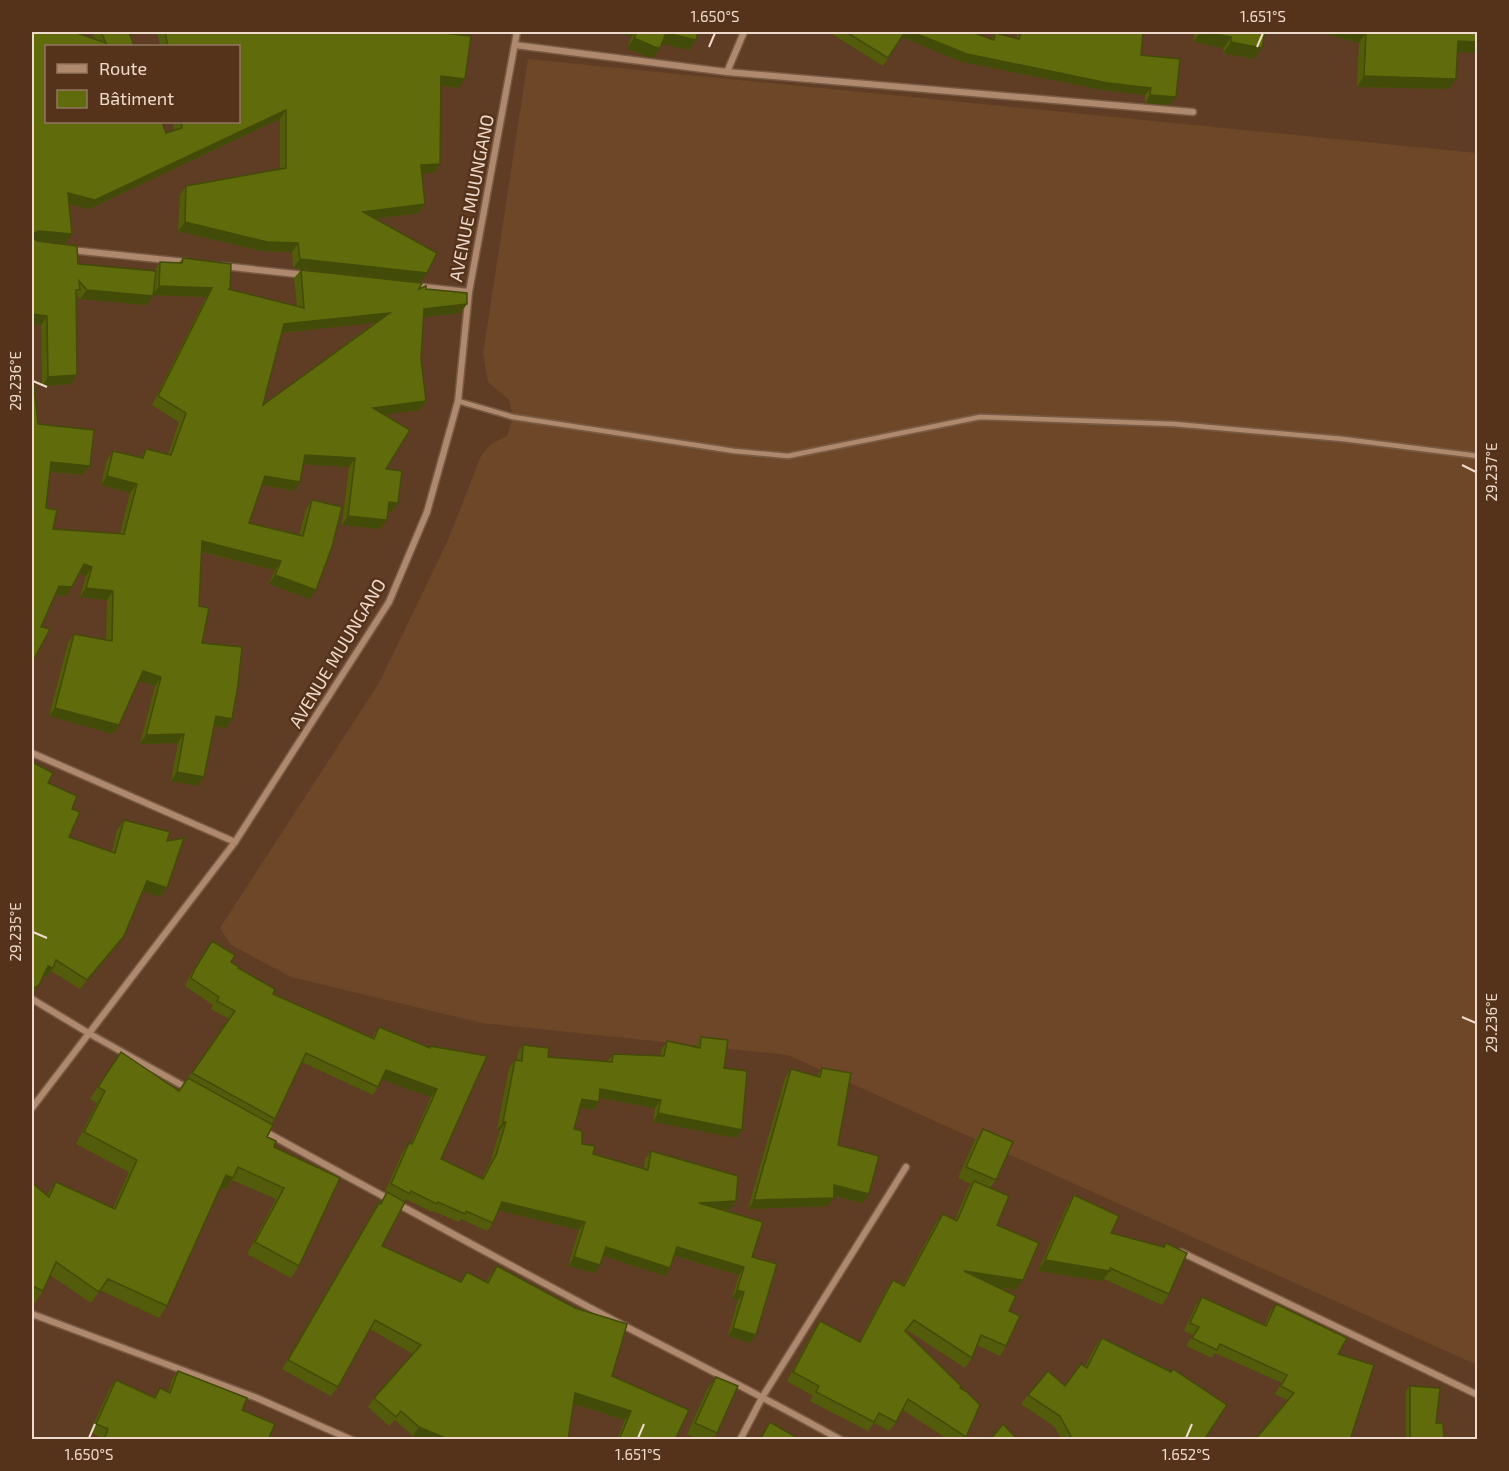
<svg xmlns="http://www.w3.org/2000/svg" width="1509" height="1471" viewBox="0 0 1509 1471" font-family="'Exo 2',sans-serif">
<rect width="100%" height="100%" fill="#5f3d24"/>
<path fill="#6e4628" d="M528 59 1477 153V1365L788 1055 482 1023 291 977 231 945 220 928 379 683 448 540 481 456 491 444 507 436 513 417 509 400 488 382 483 354Z"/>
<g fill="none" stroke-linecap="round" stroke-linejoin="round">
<g stroke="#775a44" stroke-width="8">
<path id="lane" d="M458 401 513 417 734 451 788 456 980 417 1174 424 1343 439 1478 456"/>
</g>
<g stroke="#775a44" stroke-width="9">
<g id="street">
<path d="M515 45 727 72 1193 112"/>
<path d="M727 72 744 32"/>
<path d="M71 250 186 262"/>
<path d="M223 266 305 275"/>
<path d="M414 286 469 292"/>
<path d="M32 753 235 842"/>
<path d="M32 999 90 1034 187 1088"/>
<path d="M32 1108 235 842 389 602 427 512 458 401 469 292 517 32"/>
<path d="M262 1130C379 1194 496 1258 615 1321 690 1360 766 1398 841 1440"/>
<path d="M1181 1252 1478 1395"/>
<path d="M32 1314 257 1398 352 1440"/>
<path d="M740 1440 763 1396 906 1167"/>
</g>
</g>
<use href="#lane" stroke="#af896e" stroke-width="4.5"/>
<use href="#street" stroke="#af896e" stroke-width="6"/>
</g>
<g fill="#535c0a" fill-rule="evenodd">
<path d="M32 32H74L95 39 92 32H129L166 133 174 130 173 122H238V46H160L157 32H434L459 88 441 86 440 164 434 173H422L425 204 419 213 375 219 421 282 293 268 292 252 261 251 178 231 180 195 186 186 280 169V119L89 209 69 204 66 243 36 240 78 264 154 271 160 262 179 263 183 258 229 289 297 306 294 278 301 270 426 289 467 304 460 313 424 317 421 359 426 401 420 410 384 414 386 469 398 503 392 512 388 511 387 520 380 529 342 525 349 467 303 464 294 491 262 485 249 523 299 536 306 509 312 500 310 599 269 584 275 570 201 552 199 606 202 643 226 728 214 726 204 777 198 786 171 781 178 743 140 744 155 686 138 680 119 725 113 734 49 716 68 643 74 634 106 640 107 600 80 597 86 576 79 573 66 596 55 595 41 627 38 424 90 466 83 475 50 472 46 508 53 529 120 534 130 493 101 485 107 460 113 451 140 458 146 449 168 455 179 422 152 405 206 297 154 295 147 305 80 299 77 295 71 384 42 386 41 325 32 324ZM376 322 263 405 282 333Z"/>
<path d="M611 32H698L696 40 689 50 662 43 660 48 654 57H648L627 48 632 36Z"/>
<path d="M829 32H972L991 39 995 33 1016 38 1018 32H1143L1141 55 1170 105 1145 103V95L1103 90 962 62 902 37 883 66Z"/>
<path d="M1195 32H1265L1254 59 1223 53 1224 48 1193 42Z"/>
<path d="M1318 32H1478L1458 52 1456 79 1449 89 1357 87 1359 43Z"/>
<path d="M48 783 72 809 69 837 112 852 117 830 124 820 167 841V888L160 897 143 891 124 936 118 945 80 989 51 971 46 977 43 976 34 991Z"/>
<path d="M207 949 231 962 238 968 273 994 372 1038 379 1027 429 1048 487 1056 441 1159 482 1178 490 1163 500 1130H497L509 1068 515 1060H517L518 1053 523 1045 548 1057 607 1062 613 1054 660 1056 662 1049 667 1041 695 1047 701 1037 724 1068 742 1130 737 1138 653 1122 655 1108 600 1098 594 1110 579 1107 574 1129 582 1144 593 1154 644 1169 645 1159 651 1151 736 1201 731 1209 723 1210 752 1257 756 1335 750 1343 728 1336 738 1300 732 1298 739 1275 674 1256 670 1268 665 1276 603 1256 600 1265 595 1273 568 1266 579 1230 498 1210 493 1223 487 1231 461 1219 459 1222 433 1211 432 1212 406 1199 382 1246 460 1282 467 1272 486 1282 497 1266 612 1376 675 1440H617L625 1420 573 1404 568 1440H421L413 1436 395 1420 389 1426 368 1407 374 1398 413 1354 370 1329 338 1387 331 1396 282 1369 373 1212 387 1193 385 1192 403 1151 409 1143H411L431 1097 382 1079 378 1087 373 1095 302 1062 275 1119 271 1125 267 1137 274 1147 340 1178 299 1266 291 1278 247 1254 276 1199 232 1180 225 1190 220 1188 167 1306 159 1318 100 1290 91 1303 50 1275 43 1291 35 1303 32 1301V1183L47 1195 56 1182 113 1208 129 1172 76 1144 97 1103 90 1099 121 1052 179 1091 229 1019 211 1009 213 1005 185 986 189 977Z"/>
<path d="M822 1068 838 1145 869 1194 863 1203 834 1196V1198L828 1206 748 1209 785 1078 791 1069 817 1076Z"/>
<path d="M983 1129 996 1180 990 1188 997 1225 1016 1290 996 1287 1009 1311 1006 1346 1000 1356 977 1345 972 1358 965 1368 907 1330 906 1331 960 1388 966 1437 964 1440H949L903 1410 896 1422 889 1431 874 1423 868 1431 810 1401 813 1396 787 1381 814 1330 820 1321 859 1342 887 1289 893 1280 903 1285 936 1223 943 1214 955 1220 967 1190 971 1184 958 1178 975 1140Z"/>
<path d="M1074 1195 1111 1233 1163 1247 1166 1243 1169 1294 1162 1305 1104 1279 1102 1281 1038 1271 1067 1206Z"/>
<path d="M1202 1297 1265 1325 1270 1312 1276 1304 1347 1338 1287 1400 1275 1394 1282 1383 1215 1353 1212 1358 1186 1346 1193 1335 1184 1331 1196 1305Z"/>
<path d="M1102 1338 1204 1440H1062L1054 1426 1021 1404 1028 1395 1065 1386 1085 1367 1095 1347Z"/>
<path d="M178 1371 242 1410 268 1440H101L102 1438 90 1432 110 1388 116 1380 154 1397 160 1388 168 1392 172 1379Z"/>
<path d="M716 1377 717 1433 713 1440H699L687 1434 708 1388Z"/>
<path d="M1410 1386 1436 1423 1444 1440H1406V1391Z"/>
</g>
<g fill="#434b08">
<path d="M611 32H636L632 36Z"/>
<path d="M905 32H912L1151 88 1145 95 1103 90 962 62 901 37Z"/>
<path d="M1201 32H1203L1231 37 1224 48 1193 42Z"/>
<path d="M1318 32H1363L1366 33 1359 43Z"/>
<path d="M666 33 696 40 689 50 659 43Z"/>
<path d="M634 38 660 48 654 57H648L627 48Z"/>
<path d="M1458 41 1478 42V53L1451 52Z"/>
<path d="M1231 42 1262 48 1254 59 1223 53Z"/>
<path d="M441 76 465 79 459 88 435 85Z"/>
<path d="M1364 76 1456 79 1449 89 1357 87Z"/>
<path d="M1150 95 1176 97 1170 105 1145 103Z"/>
<path d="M286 110 280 119 89 209 62 202 68 193Z"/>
<path d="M440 164 434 173 414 174 421 165Z"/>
<path d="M425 204 419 213 357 221 363 212Z"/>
<path d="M185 222 298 243 292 252 261 251 178 231Z"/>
<path d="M39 231 72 234 66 243 33 240 34 233Z"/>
<path d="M300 259 427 273 421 282 293 268Z"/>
<path d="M159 286 212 288 206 297 153 295Z"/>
<path d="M87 290 153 296 147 305 80 299Z"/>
<path d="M467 304 460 313 418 318 424 309Z"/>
<path d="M390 313 384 322 278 333 284 324Z"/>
<path d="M32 314 47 316 41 325 32 324Z"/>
<path d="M77 375 71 384 42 386 48 377Z"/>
<path d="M426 401 420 410 367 417 373 408Z"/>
<path d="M305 455 355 458 349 467 299 464Z"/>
<path d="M51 462 90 466 83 475 45 471Z"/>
<path d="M107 476 137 484 130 493 101 485Z"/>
<path d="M265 476 300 482 294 491 259 484Z"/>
<path d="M389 502 398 503 392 512 383 511Z"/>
<path d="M348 516 387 520 380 529 342 525Z"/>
<path d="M202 541 281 561 275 570 195 550Z"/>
<path d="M84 564 92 567 86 576 78 573Z"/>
<path d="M275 575 316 590 310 599 269 584Z"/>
<path d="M59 586 72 587 66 596 53 595Z"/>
<path d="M86 588 113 591 107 600 80 597Z"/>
<path d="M143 671 161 677 155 686 137 680Z"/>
<path d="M55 708 119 725 113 734 49 716Z"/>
<path d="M216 716 232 719 226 728 209 725Z"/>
<path d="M184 734 178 743 140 744 146 735Z"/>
<path d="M177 772 204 777 198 786 171 781Z"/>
<path d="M147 881 167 888 160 897 140 890Z"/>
<path d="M124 936 118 945 80 989 87 980Z"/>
<path d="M48 966 53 968 46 977 42 975Z"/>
<path d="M386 1070 437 1089 431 1097 380 1079Z"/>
<path d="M600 1089 661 1100 655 1108 595 1097Z"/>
<path d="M582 1099 599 1102 594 1110 576 1107Z"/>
<path d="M658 1113 742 1130 737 1138 653 1122Z"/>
<path d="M503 1122H506L500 1130H497Z"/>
<path d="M226 1175 233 1178 225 1190 218 1187Z"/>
<path d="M834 1185 869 1194 863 1203 828 1194Z"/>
<path d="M834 1198 828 1206 748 1209 754 1200Z"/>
<path d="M736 1201 731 1209 694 1211 699 1203Z"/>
<path d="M502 1202 585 1222 579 1230 497 1210Z"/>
<path d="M606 1247 670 1268 665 1276 600 1255Z"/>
<path d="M677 1247 744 1267 739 1275 672 1255Z"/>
<path d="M574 1257 600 1265 595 1273 568 1266Z"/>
<path d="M1045 1260 1110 1271 1102 1281 1038 1271Z"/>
<path d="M964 1271 1023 1280 1016 1290 958 1281Z"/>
<path d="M737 1290 744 1292 738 1300 732 1298Z"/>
<path d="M733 1328 756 1335 750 1343 728 1336Z"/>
<path d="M575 1393 631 1411 625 1420 568 1402Z"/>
<path d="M419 1427 450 1440H421L413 1436Z"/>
</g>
<g fill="#606b0c" stroke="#434b08" stroke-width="1.5" fill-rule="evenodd">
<path d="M32 32H74L106 43 101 32H129L134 46H46V122H162L166 133 182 128 181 122H238V46H168L165 32H434L471 36 465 79 441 76 440 164 421 165 425 204 363 212 437 253 427 273 300 259 298 243 267 242 185 222 186 186 286 168V110L95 200 68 193 72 234 39 231 34 233 33 238 37 241 77 246 78 264 156 271 153 296 87 290 79 281 80 290H76L77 375 48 377 47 316 32 314V172H33Z"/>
<path d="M637 32H698L696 40 666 33 660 48 655 47 634 38Z"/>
<path d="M846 32H905L888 58Z"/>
<path d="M912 32H972L994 40 995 33 1019 39 1021 32H1143L1141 55 1180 59 1176 97 1150 95 1151 88 1108 83 967 54Z"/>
<path d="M1203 32H1265L1262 48 1231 42V37Z"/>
<path d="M1363 32H1478V42L1458 41 1456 79 1364 76 1366 33Z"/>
<path d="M183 258 231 264 230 289H228L304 308 301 270 422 283 419 289 426 286V289L467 293V304L424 309 421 359 426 401 373 408 410 430 386 469 402 471 398 503 389 502 387 520 348 516 355 458 305 455 300 482 265 476 249 523 303 536 312 500 342 507 332 547 316 590 275 575 281 561 202 541 199 606 209 608 202 643 242 647 238 685 232 719 216 716 204 777 177 772 184 734 146 735 161 677 143 671 119 725 55 708 74 634 112 641 113 591 86 588 92 567 84 564 72 587 59 586 41 627 50 629 32 663V376H33L38 424 94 430 90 466 51 462 46 508 57 510 53 529 124 534 137 484 107 476 113 451 143 458 146 449 171 455 186 413 158 396 212 288 159 286 160 262 182 263ZM390 313 263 405 284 324Z"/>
<path d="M32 762 53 773 48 783 77 796 72 809 80 812 69 837 115 853 124 820 170 832 167 841 184 838 167 888 147 881 124 936 87 980 56 960 53 968 48 966 39 985 34 988V993L32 999Z"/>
<path d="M212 941 235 955 231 962 239 967 238 968 275 989 273 994 374 1039 379 1027 430 1048V1046L487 1056 441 1159 483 1179 496 1155 506 1122H503L515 1060 522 1061 523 1045 549 1048 548 1057 612 1062 613 1054 664 1056 667 1041 700 1048 701 1037 728 1040 724 1068 747 1071 742 1130 658 1113 661 1100 600 1089 599 1102 582 1099 574 1129 582 1131V1144L595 1146 593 1154 648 1170 651 1151 738 1176 736 1201 699 1203 763 1222 752 1257 777 1264 756 1335 733 1328 744 1292 737 1290 744 1267 677 1247 670 1268 606 1247 600 1265 574 1257 585 1222 502 1202 493 1223 466 1211 465 1214 438 1202 437 1204 411 1191 410 1194 391 1184 409 1143 412 1144 437 1089 386 1070 378 1087 306 1053 275 1119 192 1073 235 1011 217 1001 219 997 191 978 195 969Z"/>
<path d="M121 1052 179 1091 188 1078 273 1125 267 1137 276 1141 274 1147 340 1178 299 1266 255 1242 284 1188 238 1167 233 1178 226 1175 167 1306 108 1279 99 1292 56 1262 43 1291 32 1286V1183L49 1197 56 1182 115 1209 137 1160 84 1132 105 1091 98 1087Z"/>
<path d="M822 1068 851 1073 838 1145 879 1156 869 1194 834 1185V1198L754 1200 791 1069 820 1077Z"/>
<path d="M983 1129 1013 1142 996 1180 966 1167Z"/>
<path d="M974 1181 1009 1196 997 1225 1039 1243 1023 1280 964 1271 1016 1296 1009 1311 1020 1316 1006 1346 981 1335 972 1358 914 1320 905 1331 961 1386 960 1388 967 1392 980 1405 966 1437 908 1399 896 1422 879 1413 874 1422 816 1392 819 1386 793 1372 820 1321 860 1342 893 1280 904 1286 943 1214 957 1221Z"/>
<path d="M387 1192 405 1202 382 1246 461 1282 467 1272 488 1283 497 1266 575 1308 627 1324 612 1376 689 1410 675 1440H619L631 1411 575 1393 568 1440H450L419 1427 401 1411 396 1417 374 1398 421 1345 375 1320 338 1387 288 1360 379 1203 381 1204Z"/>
<path d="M1074 1195 1119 1216 1111 1233 1164 1247 1166 1243 1187 1253 1169 1294 1110 1268V1271L1045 1260Z"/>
<path d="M1202 1297 1266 1326 1276 1304 1347 1338 1338 1354 1374 1365 1350 1440H1255L1294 1393 1281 1386 1287 1375 1220 1344 1217 1350 1192 1338 1199 1327 1190 1323Z"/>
<path d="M1102 1338 1171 1372 1173 1369 1227 1405 1204 1440H1073L1060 1416 1028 1395 1048 1371 1065 1386 1081 1364 1087 1368Z"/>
<path d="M178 1371 247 1398 242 1410 275 1424 268 1440H104L108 1429 96 1424 116 1380 155 1398 160 1388 170 1393Z"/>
<path d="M716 1377 738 1386 717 1433 695 1423Z"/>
<path d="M1410 1386 1440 1388 1436 1423H1443L1444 1440H1410Z"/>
<path d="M770 1422 801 1440H760Z"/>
<path d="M1003 1424 1018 1440H990Z"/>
</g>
<path fill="none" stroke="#efdacb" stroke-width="2" d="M709 47 715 33M1257 47 1263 33M33 381 47 387M1462 465 1476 472M33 932 47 938M1462 1017 1476 1023M89 1438 95 1424M638 1438 644 1424M1186 1438 1192 1424"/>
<g text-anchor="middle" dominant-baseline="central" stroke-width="5" stroke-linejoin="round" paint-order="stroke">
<g font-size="18" fill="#efdacb" stroke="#54331a">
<text transform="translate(471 198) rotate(-79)">AVENUE MUUNGANO</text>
<text transform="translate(337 653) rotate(-59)">AVENUE MUUNGANO</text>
</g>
</g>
<rect width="1509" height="1471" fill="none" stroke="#54331a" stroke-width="66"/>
<rect x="45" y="45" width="195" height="78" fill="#54331a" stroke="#927661" stroke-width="1.5"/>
<rect x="57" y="64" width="30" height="9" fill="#af896e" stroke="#927661" stroke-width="1.5"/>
<text x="99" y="75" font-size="18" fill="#efdacb">Route</text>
<rect x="57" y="90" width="30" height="18" fill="#606b0c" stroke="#927661" stroke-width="1.5"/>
<text x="99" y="105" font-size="18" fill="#efdacb">Bâtiment</text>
<rect x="33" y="33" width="1443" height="1405" fill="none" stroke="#efdacb" stroke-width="2"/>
<g font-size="15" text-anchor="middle" fill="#efdacb">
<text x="715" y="22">1.650°S</text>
<text x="1263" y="22">1.651°S</text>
<text transform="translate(16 381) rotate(-90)" y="5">29.236°E</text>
<text transform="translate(1492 472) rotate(-90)" y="5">29.237°E</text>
<text transform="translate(16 932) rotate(-90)" y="5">29.235°E</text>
<text transform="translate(1492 1023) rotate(-90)" y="5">29.236°E</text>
<text x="89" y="1460">1.650°S</text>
<text x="638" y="1460">1.651°S</text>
<text x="1186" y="1460">1.652°S</text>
</g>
</svg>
